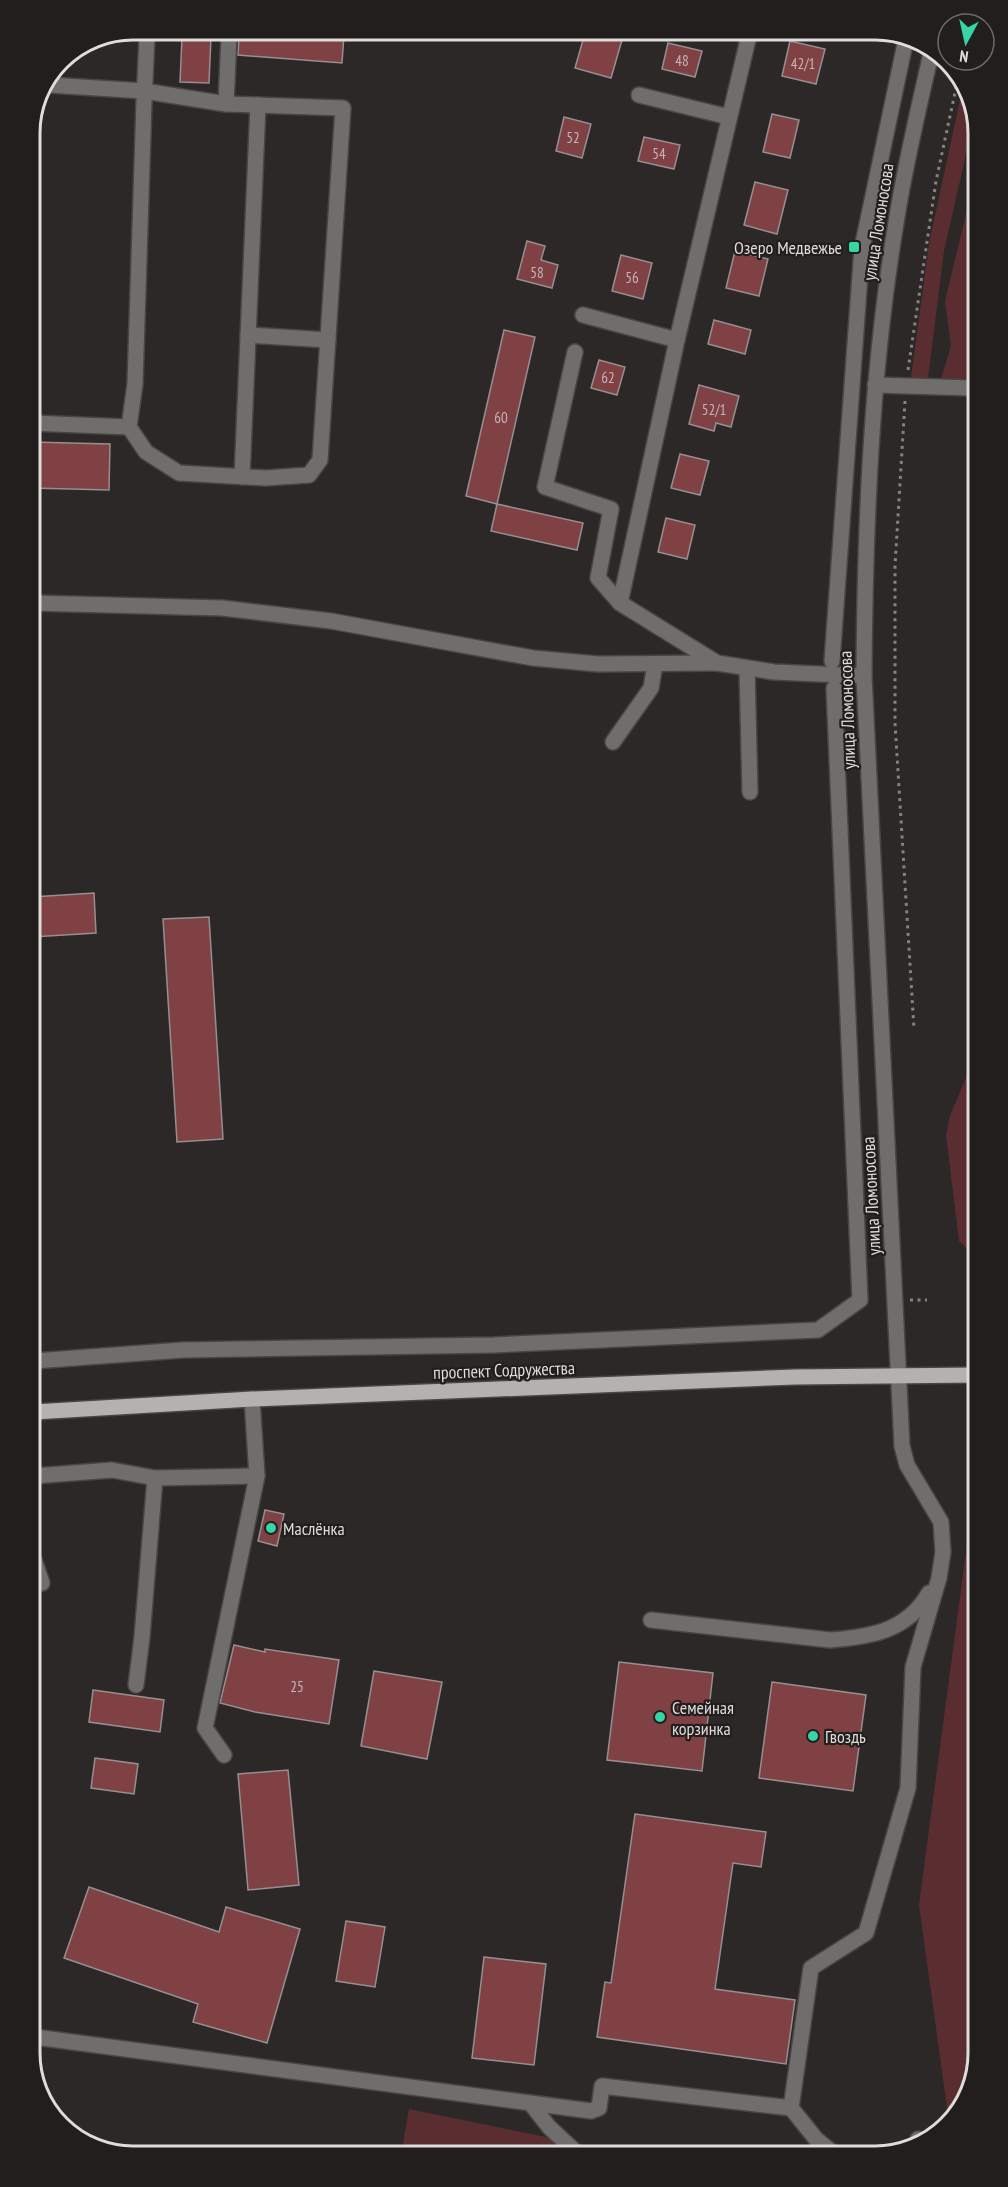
<svg xmlns="http://www.w3.org/2000/svg" width="1008" height="2187" viewBox="0 0 1008 2187" font-family="'PT Sans Narrow',sans-serif">
<rect width="100%" height="100%" fill="#2d2828"/>
<g fill="#5a2d30">
<path d="M963 86 972 100V128L944 251 928 378H911L929 244Z"/>
<path d="M973 185V383L940 382 951 346 945 301Z"/>
<path d="M975 1063V1064L976 1256 959 1241 946 1135 950 1116 970 1068Z"/>
<path d="M976 1477 978 2054 957 2116 949 2122 919 1905Z"/>
<path d="M409 2109 624 2153 401 2155Z"/>
</g>
<g fill="#804145" stroke="#958f8f" stroke-width="1.5">
<path d="M585 33H624L611 78 575 68Z"/>
<path d="M344 35 342 63 238 55 239 36Z"/>
<path d="M182 37H211L209 83 180 82Z"/>
<path d="M790 41 825 49 816 84 782 76Z"/>
<path d="M668 43 702 51 695 77 662 69Z"/>
<path d="M772 114 799 120 790 158 763 152Z"/>
<path d="M564 117 591 124 582 158 556 151Z"/>
<path d="M644 137 680 145 674 169 638 161Z"/>
<path d="M755 182 788 190 777 234 744 225Z"/>
<path d="M527 241 545 246 541 260 558 265 552 288 517 279Z"/>
<path d="M735 251 768 259 759 296 726 288Z"/>
<path d="M621 255 652 263 643 299 612 291Z"/>
<path d="M714 320 751 330 745 354 708 344Z"/>
<path d="M504 330 535 337 497 504 466 496Z"/>
<path d="M599 360 625 367 617 395 591 388Z"/>
<path d="M699 385 739 396 731 427 716 423 714 431 689 424Z"/>
<path d="M31 442 110 444 109 490 31 488Z"/>
<path d="M680 454 709 461 700 495 671 488Z"/>
<path d="M497 504 583 523 577 550 491 531Z"/>
<path d="M666 518 695 525 687 559 658 552Z"/>
<path d="M94 893 96 933 32 937V897Z"/>
<path d="M209 917 223 1139 177 1142 163 919Z"/>
<path d="M265 1510 284 1514 277 1546 258 1541Z"/>
<path d="M234 1645 265 1652V1649L339 1660 329 1724 255 1712 220 1703Z"/>
<path d="M619 1662 713 1673 702 1771 607 1760Z"/>
<path d="M374 1671 442 1682 427 1759 361 1746Z"/>
<path d="M772 1682 866 1695 853 1791 759 1778Z"/>
<path d="M93 1690 164 1700 160 1732 89 1722Z"/>
<path d="M95 1758 138 1764 134 1794 91 1788Z"/>
<path d="M288 1770 299 1885 248 1890 238 1774Z"/>
<path d="M635 1814 766 1832 761 1867 733 1863 715 1989 795 2000 786 2064 597 2037 605 1982 611 1983Z"/>
<path d="M89 1887 219 1932 226 1907 300 1929 267 2043 193 2022 198 2004 64 1958Z"/>
<path d="M346 1921 385 1927 375 1987 336 1981Z"/>
<path d="M484 1957 546 1964 534 2065 472 2058Z"/>
</g>
<g fill="none" stroke-linecap="round" stroke-linejoin="round">
<g stroke="#494545" stroke-width="18">
<g id="minor">
<path d="M49 85 144 91 226 104 343 108 320 460 309 475 266 478 179 473 146 452 129 427 135 384 144 102 147 37"/>
<path d="M639 95 729 117"/>
<path d="M226 104 229 36"/>
<path d="M583 315 677 340 620 603 717 663 774 672 864 676"/>
<path d="M248 335 328 340"/>
<path d="M677 340 750 31"/>
<path d="M575 352 545 487 611 509 598 578 620 603"/>
<path d="M875 385 973 388"/>
<path d="M31 423 129 427"/>
<path d="M242 477 258 105"/>
<path d="M32 603 222 608 331 621 533 658 598 664 717 663"/>
<path d="M832 661 862 248 906 39"/>
<path d="M747 669 750 792"/>
<path d="M613 742 651 688 655 664"/>
<path d="M34 1361 183 1350 494 1345 818 1330 860 1300 834 688"/>
<path d="M34 1476 112 1470 155 1478 257 1476"/>
<path d="M34 1560 42 1583"/>
<path d="M651 1620 830 1640C871 1637 907 1631 929 1593"/>
<path d="M136 1685 142 1637 155 1478"/>
<path d="M224 1755 205 1728 257 1476 252 1399"/>
<path d="M35 2037 591 2111 599 2108 602 2086 791 2108"/>
<path d="M531 2104 549 2127 578 2154"/>
<path d="M918 2145V2139"/>
<path d="M832 2152 816 2139 791 2108 811 1968 866 1933 908 1788 913 1667 939 1578 943 1552 941 1522 907 1465 902 1446 864 676C865 524 871 373 896 223 905 164 919 107 932 49"/>
</g>
</g>
<g stroke="#494545" stroke-width="18">
<path id="major" d="M34 1412 252 1399 795 1377 976 1375"/>
</g>
<g stroke="#868282" stroke-width="3" stroke-dasharray="3 4.5" stroke-linecap="butt">
<path d="M908 370 936 181 958 79"/>
<path d="M905 401 895 566V723L914 1029"/>
<path d="M910 1300H927"/>
</g>
<use href="#minor" stroke="#706d6d" stroke-width="15"/>
<use href="#major" stroke="#b6b1b1" stroke-width="15"/>
</g>
<g fill="#37d4a6" stroke="#231e1e" stroke-width="2">
<rect x="848" y="241" width="12" height="12" rx="3"/>
<circle cx="271" cy="1528" r="6"/>
<circle cx="660" cy="1717" r="6"/>
<circle cx="813" cy="1736" r="6"/>
</g>
<g text-anchor="middle" dominant-baseline="central" stroke-width="4.5" stroke-linejoin="round" paint-order="stroke">
<g font-size="15" fill="#c7b5b6">
<text x="682" y="60">48</text>
<text x="803" y="63">42/1</text>
<text x="573" y="137">52</text>
<text x="659" y="153">54</text>
<text x="537" y="272">58</text>
<text x="632" y="277">56</text>
<text x="608" y="377">62</text>
<text x="714" y="409">52/1</text>
<text x="501" y="417">60</text>
<text x="297" y="1686">25</text>
</g>
<g font-size="18" fill="#dfdcdc" stroke="#231e1e">
<text transform="translate(878 222) rotate(-81)">улица Ломоносова</text>
<text transform="translate(847 710) rotate(-92)">улица Ломоносова</text>
<text transform="translate(871 1196) rotate(-93)">улица Ломоносова</text>
<text transform="translate(504 1370) rotate(-2)">проспект Содружества</text>
</g>
<g font-size="18" fill="#dfdcdc" stroke="#231e1e" text-anchor="start">
<text x="842" y="247" text-anchor="end">Озеро Медвежье</text>
<text x="283" y="1528">Маслёнка</text>
<text x="672" y="1707">Семейная<tspan x="672" dy="21">корзинка</tspan></text>
<text x="825" y="1736">Гвоздь</text>
</g>
</g>
<path d="M0 0H1008V2187H0ZM133 40H875A93 93 0 0 1 968 133V2053A93 93 0 0 1 875 2146H133A93 93 0 0 1 40 2053V133A93 93 0 0 1 133 40Z" fill="#231e1e" fill-rule="evenodd"/>
<path fill="none" stroke="#dfdcdc" stroke-width="3" d="M133 40H875A93 93 0 0 1 968 133V2053A93 93 0 0 1 875 2146H133A93 93 0 0 1 40 2053V133A93 93 0 0 1 133 40Z"/>
<g transform="translate(966 42) rotate(188)"><circle r="28" fill="#231e1e" stroke="#6e6a6a" stroke-width="1.5"/>
<path d="M0-4.5L10 22L0 15L-10 22Z" fill="#37d4a6"/>
<text y="-9" font-size="16" font-weight="bold" text-anchor="middle" fill="#dfdcdc">N</text>
</g>
</svg>
